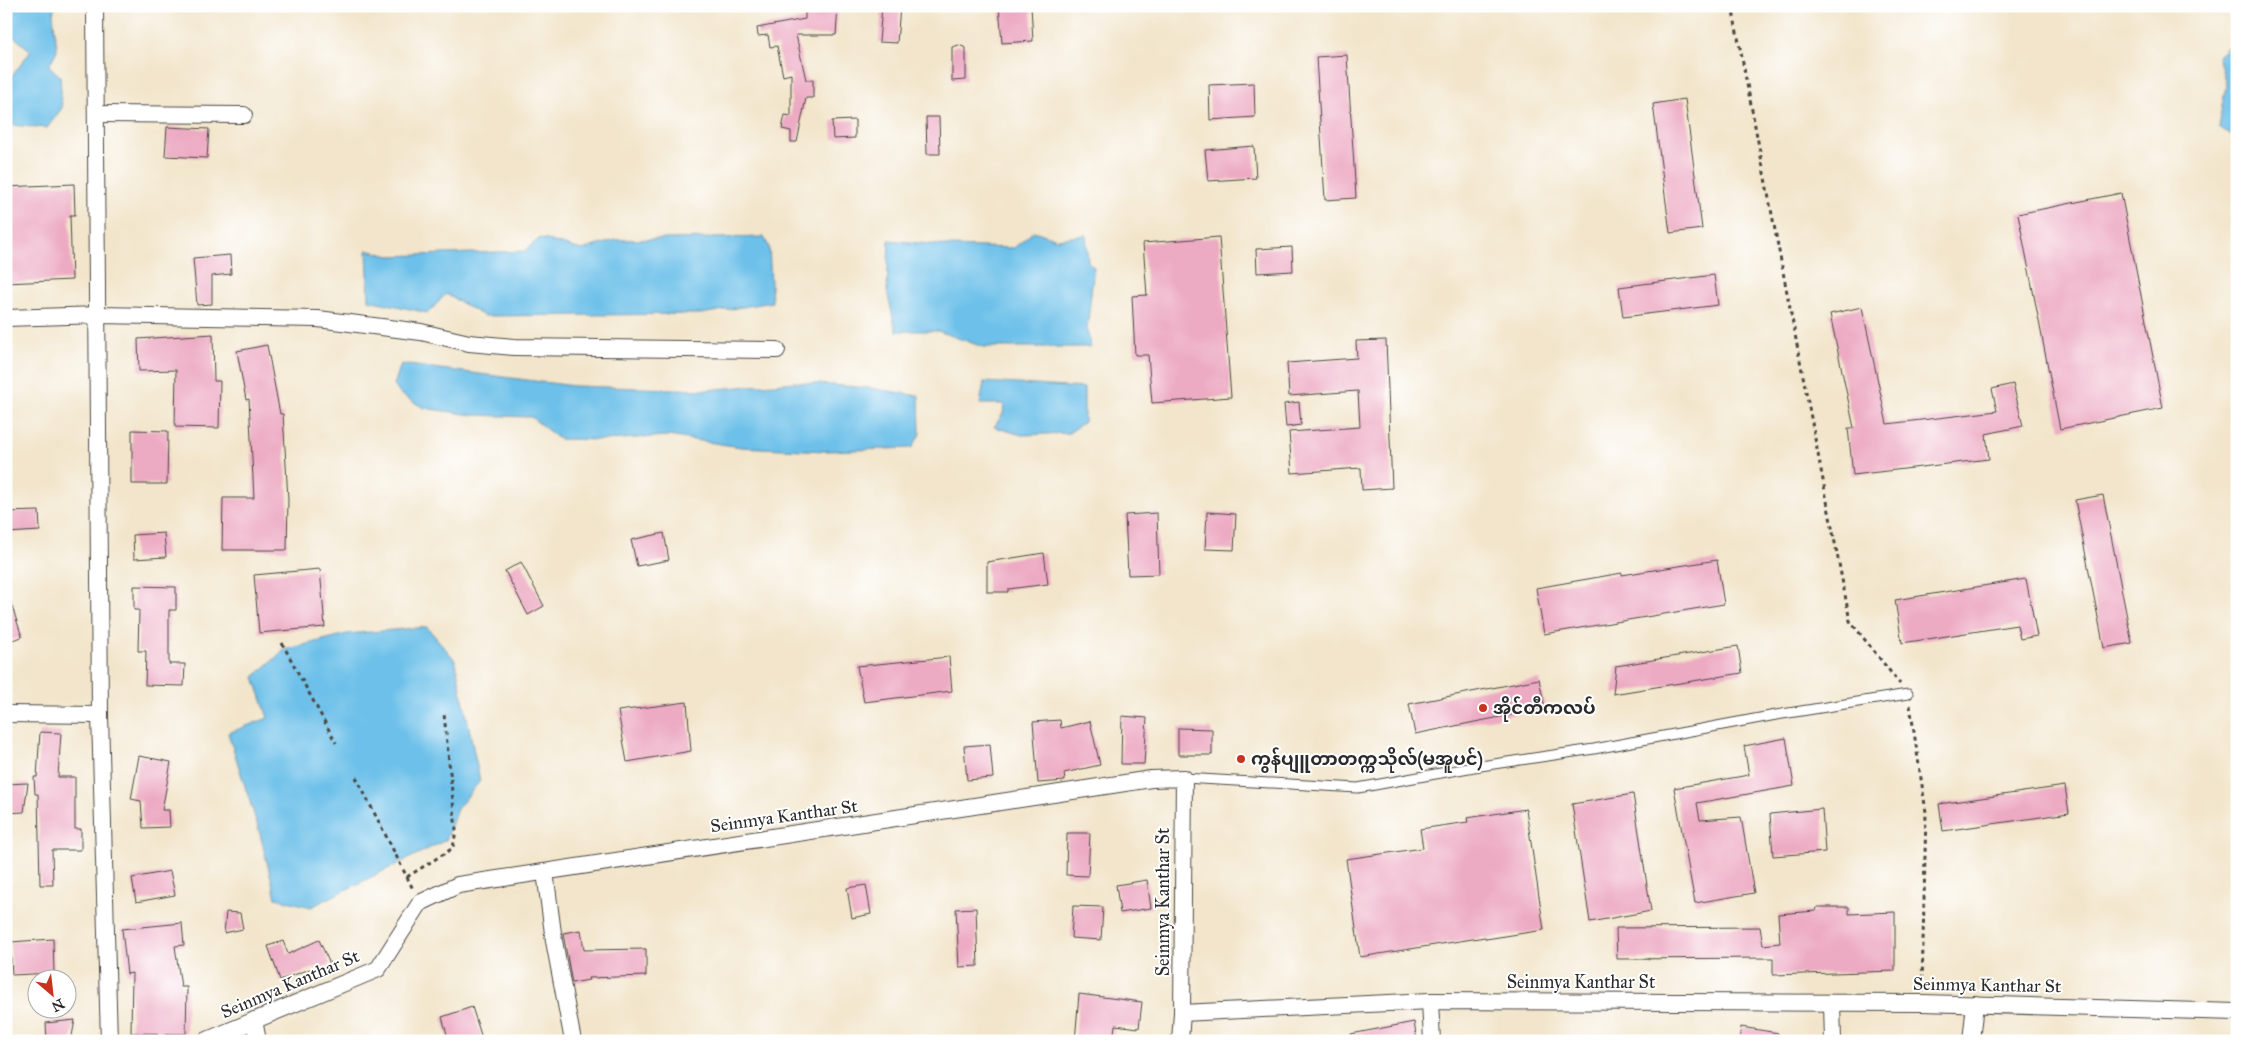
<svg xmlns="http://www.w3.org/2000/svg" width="2243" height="1047" viewBox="0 0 2243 1047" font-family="'IM FELL Great Primer','Noto Sans Myanmar',serif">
<rect width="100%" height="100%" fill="#fff"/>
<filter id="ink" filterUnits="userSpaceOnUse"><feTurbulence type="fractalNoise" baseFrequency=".02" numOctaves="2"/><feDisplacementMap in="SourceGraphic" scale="10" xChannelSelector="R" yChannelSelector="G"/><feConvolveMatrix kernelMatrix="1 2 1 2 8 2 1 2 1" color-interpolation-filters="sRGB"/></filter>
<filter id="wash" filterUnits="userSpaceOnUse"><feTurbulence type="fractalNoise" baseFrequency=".0096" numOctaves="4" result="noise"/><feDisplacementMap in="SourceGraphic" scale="20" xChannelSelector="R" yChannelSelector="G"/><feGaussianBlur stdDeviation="1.12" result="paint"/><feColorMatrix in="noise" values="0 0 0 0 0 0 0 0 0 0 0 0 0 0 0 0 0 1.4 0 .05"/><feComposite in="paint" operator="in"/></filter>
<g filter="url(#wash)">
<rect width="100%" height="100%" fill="#f2e5cb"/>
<g fill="#6cc0e9" stroke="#4c768a">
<path d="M6 6H55L53 14 57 50 49 66 60 76 62 108 47 128 10 125 6 78 12 76 31 51 6 30Z"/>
<path d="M2237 39V139L2218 127 2226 85 2218 56Z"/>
<path d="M1034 231 1057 239 1086 235 1088 262 1094 267 1087 330 1091 347H983L938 331H896L887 291 889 240 950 246 1014 248Z"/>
<path d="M764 237 769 247 772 302 701 314 484 316 446 294 428 313 369 300 367 250 390 256 525 251 540 238 582 250 615 240Z"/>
<path d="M401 364 574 386 706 390 795 382 870 388 919 396 920 434 912 448 826 451 741 447 668 436 605 440 559 439 531 417 472 415 424 408 400 394 394 385Z"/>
<path d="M984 382 1084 388V422L1069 433 1022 435 994 427 1003 414 1004 404H980Z"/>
<path d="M427 627 455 660 480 781 457 809 446 840 311 907 276 898 259 830 228 733 268 718 254 677 284 650 347 634Z"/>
</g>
<g id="blocks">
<g fill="#edabc3">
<path d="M805 6H838L836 35H796L806 80H813V98H806L797 142H791V131L782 129 785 115 791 116V74L783 76 777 46 770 47 768 35 758 36 757 28 805 19Z"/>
<path d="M882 6H900L897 43 879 42Z"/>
<path d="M999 6H1031L1033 41 1002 43Z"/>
<path d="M959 45 966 48V80L952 81V47Z"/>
<path d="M1347 55 1356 198 1325 200 1316 57Z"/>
<path d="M1254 83 1255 117 1210 120 1209 85Z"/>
<path d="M1685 99 1702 229 1670 233 1653 104Z"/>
<path d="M926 117H939L940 154H927Z"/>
<path d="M855 120V138L833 139 832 121Z"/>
<path d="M167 127 209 129 207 158 165 156Z"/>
<path d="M1254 146 1256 178 1208 181 1205 150Z"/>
<path d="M74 184 75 215H70L72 280 6 283V187Z"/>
<path d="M2121 193 2163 408 2060 429 2018 214Z"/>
<path d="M1219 237 1231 397 1152 403 1148 355H1135L1132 296 1147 295 1143 243Z"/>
<path d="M1292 247 1293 271 1257 273 1256 249Z"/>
<path d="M230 255 231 274 212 276V304L197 305 193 258Z"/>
<path d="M1714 275 1718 305 1623 317 1619 287Z"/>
<path d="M1862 307 1887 424 1997 411 1992 389 2013 384 2023 426 1986 434 1989 459 1853 475 1848 428H1854L1830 314Z"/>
<path d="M213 334 214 381H220L219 428 175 427 176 370 139 371 138 339Z"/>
<path d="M1386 340 1392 488 1362 490 1361 468 1292 473 1289 432 1360 427 1358 391 1289 396 1287 363 1357 358 1356 341Z"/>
<path d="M267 345 280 414H283L288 499 287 550H222L223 498H254L249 399 246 400 237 351Z"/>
<path d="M1299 402 1301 425 1286 427 1284 404Z"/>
<path d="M132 430 168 431 167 484H132Z"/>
<path d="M2103 495 2132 643 2104 648 2075 500Z"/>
<path d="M39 511 40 531 6 533V512Z"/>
<path d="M1207 512 1236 514 1234 550 1205 549Z"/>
<path d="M1157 513 1159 574 1128 575 1125 515Z"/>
<path d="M164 533 166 557 134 559 133 535Z"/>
<path d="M664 533 669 560 637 566 631 540Z"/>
<path d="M1044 553 1048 584 1008 589V592H987V562Z"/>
<path d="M1717 560 1724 604 1544 634 1536 588 1622 573V575Z"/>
<path d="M521 562 544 606 528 615 505 571Z"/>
<path d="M320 569 325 627 259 633 254 575Z"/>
<path d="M2026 579 2037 636 2020 639 2017 625 1902 643 1895 600Z"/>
<path d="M134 586 176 587V610H169V664H185L184 686 145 685 146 651H138L139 610H134Z"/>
<path d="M9 597 22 637 6 642V598Z"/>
<path d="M1738 646 1742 673 1613 694 1616 666Z"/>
<path d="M949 657 952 691 864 702 857 666Z"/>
<path d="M1539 679 1545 708 1415 734 1409 704Z"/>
<path d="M687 702 691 751 627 762 618 711Z"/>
<path d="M1122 716 1147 718 1144 764H1121Z"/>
<path d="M1060 720 1061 728 1090 721 1100 765 1064 773 1065 781 1038 783 1033 722Z"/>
<path d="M1178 728 1212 729V755H1178Z"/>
<path d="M40 732 61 733 58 777H75V829H81V850H52L53 885H40L38 794H35L34 777H37Z"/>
<path d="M1786 738 1794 786 1697 803 1700 820 1741 817 1754 893 1695 903 1674 788 1749 775 1744 746Z"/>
<path d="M990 744 993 778 967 780 964 746Z"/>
<path d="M139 756 171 762 162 810H169L170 827 143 828 141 801 131 799Z"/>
<path d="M28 783 24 812 6 813V784Z"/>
<path d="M2065 786 2069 813 1943 831 1939 804Z"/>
<path d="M1633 794 1651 911 1590 922 1572 804Z"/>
<path d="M1526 809 1544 930 1486 939 1485 937 1360 957 1346 859 1423 848 1420 829 1468 822 1467 818Z"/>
<path d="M1822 809 1825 852 1773 856 1770 814Z"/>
<path d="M1067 833H1090L1088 876 1066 875Z"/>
<path d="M170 871 175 895 136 902 132 878Z"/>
<path d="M1147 880 1151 908 1120 913 1116 885Z"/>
<path d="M866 885 871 914 852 918 847 888Z"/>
<path d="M1073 906 1103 907 1101 940 1071 938Z"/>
<path d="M1817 907H1849V914L1895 912V971L1773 975V958L1617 959 1616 928 1760 927 1763 945 1780 943 1778 914 1816 911Z"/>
<path d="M976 908 978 966 959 967 956 909Z"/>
<path d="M226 912 240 913 243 929 224 933Z"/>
<path d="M182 923 184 945 175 946 181 987H187L186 1034 131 1033 132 973 127 974 122 929Z"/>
<path d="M581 930 584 950 646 949V976L588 978 589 980 572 983 563 933Z"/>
<path d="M53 939 54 973 12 975 10 942Z"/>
<path d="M319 940 330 964 317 970 316 967 280 980 268 946 283 941 288 954Z"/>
<path d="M1079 994 1142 1002 1139 1028 1115 1025 1113 1041H1075Z"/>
<path d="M472 1007 483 1041H449L442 1017Z"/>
<path d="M75 1020 71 1041H47L46 1023Z"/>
<path d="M1414 1022 1417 1041H1352L1351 1034Z"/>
<path d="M1741 1027 1778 1033 1777 1041H1739Z"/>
</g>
</g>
</g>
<g filter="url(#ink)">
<use href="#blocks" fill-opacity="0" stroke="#494743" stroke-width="1"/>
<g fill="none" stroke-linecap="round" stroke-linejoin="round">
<g stroke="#494743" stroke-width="11">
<path id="lane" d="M1184 778 1358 788 1474 767 1594 749 1776 715 1908 694"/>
</g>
<g stroke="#494743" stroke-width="18">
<g id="street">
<path d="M95 6 100 715 109 1041"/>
<path d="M97 114 244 115"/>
<path d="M6 318 99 315 318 319 421 332 469 343 514 347 777 350"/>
<path d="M6 714 100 715"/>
<path d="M545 872 554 941 573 1041"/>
<path d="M1430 1001 1432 1041"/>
<path d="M1832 1003 1833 1041"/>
<path d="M254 1020 258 1041"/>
<path d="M205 1041 378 969 420 903 458 885 1151 779 1184 778 1182 1013 1430 1001 1922 1003 2237 1012"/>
<path d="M1180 1041 1182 1013"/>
<path d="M1971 1041 1975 1004"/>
</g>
</g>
<g stroke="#494743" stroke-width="3" stroke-dasharray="4 4" stroke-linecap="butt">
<path d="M1732 6 1850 621 1900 684"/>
<path d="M282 643 336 743"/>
<path d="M1910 705 1926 812 1922 987"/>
<path d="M356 777 413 889"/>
<path d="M407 877 453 848 456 830 444 714"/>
</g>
<use href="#lane" stroke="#fff" stroke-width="9"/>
<use href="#street" stroke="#fff" stroke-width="16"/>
</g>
</g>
<g fill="#c8321e" stroke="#fff" stroke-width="2">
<circle cx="1483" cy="708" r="5"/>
<circle cx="1241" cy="759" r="5"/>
</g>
<g text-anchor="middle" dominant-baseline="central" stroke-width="4" stroke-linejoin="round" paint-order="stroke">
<g font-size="18" font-weight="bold" fill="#2b2b2b" stroke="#fff" text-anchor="start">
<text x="1493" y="708">အိုင်တီကလပ်</text>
<text x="1251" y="759">ကွန်ပျူတာတက္ကသိုလ်(မအူပင်)</text>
</g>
<g font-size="18" fill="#2b2b2b" stroke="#fff">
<text transform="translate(784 816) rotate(-8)">Seinmya Kanthar St</text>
<text transform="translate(1163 902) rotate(-90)">Seinmya Kanthar St</text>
<text x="1581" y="982">Seinmya Kanthar St</text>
<text transform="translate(290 984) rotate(-23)">Seinmya Kanthar St</text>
<text transform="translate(1987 985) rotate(1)">Seinmya Kanthar St</text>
</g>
</g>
<rect width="2243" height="1047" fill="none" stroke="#fff" stroke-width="25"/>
<g transform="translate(52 994) rotate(152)"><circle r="24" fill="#ffffff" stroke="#aaaaaa"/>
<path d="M0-4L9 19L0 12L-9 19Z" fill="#c8321e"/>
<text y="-8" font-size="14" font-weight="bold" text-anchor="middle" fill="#2b2b2b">N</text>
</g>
</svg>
